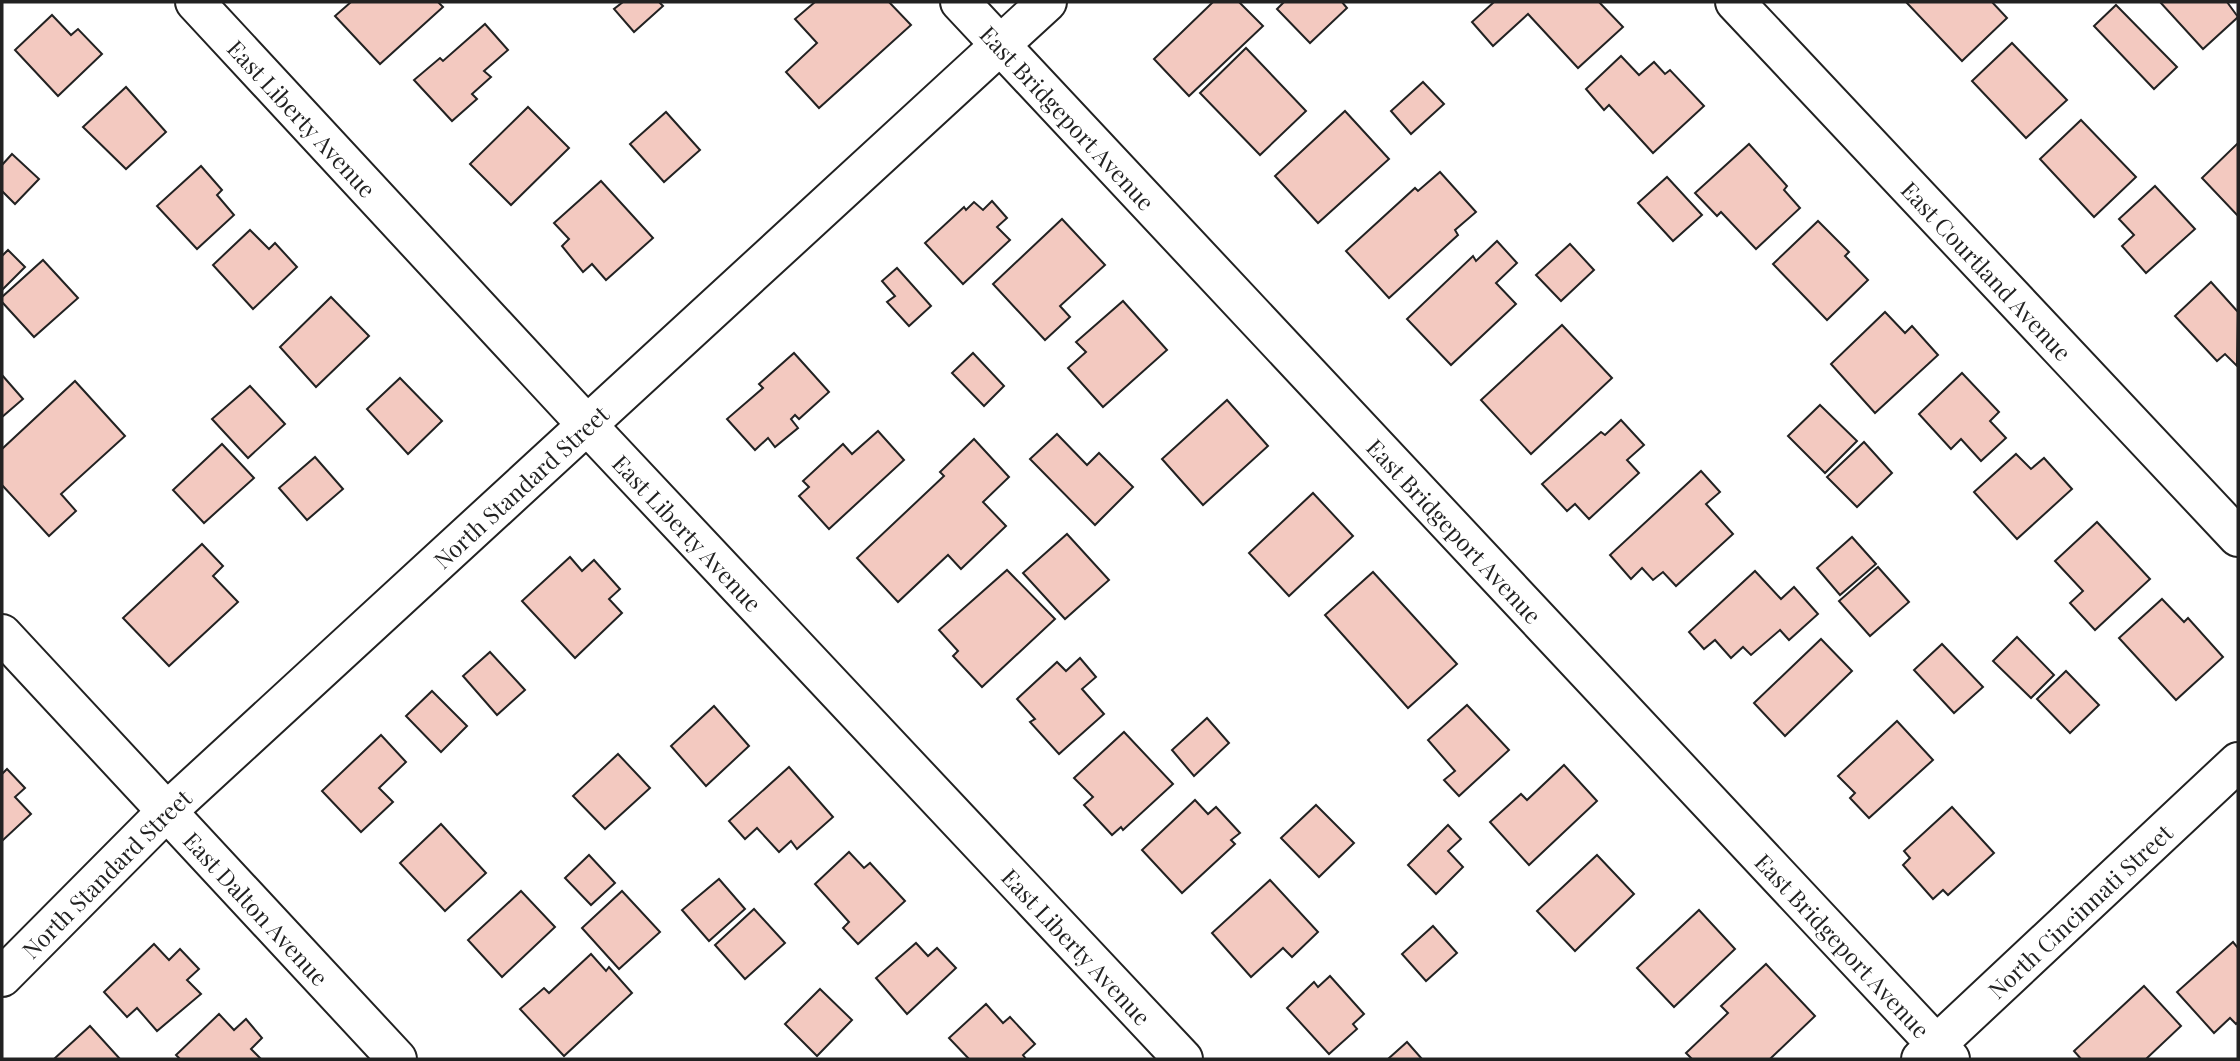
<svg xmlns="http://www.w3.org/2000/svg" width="2240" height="1061" viewBox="0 0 2240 1061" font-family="'Playfair Display',serif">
<rect width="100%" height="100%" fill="#fff"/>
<g fill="#f3c9c0" stroke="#222" stroke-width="2">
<path d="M351 2H438L443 7 380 64 335 16Z"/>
<path d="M623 2H659L663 6 634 32 614 9Z"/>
<path d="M815 2H889L911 25 819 108 786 72 817 43 795 19Z"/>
<path d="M1213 2H1239L1263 26 1189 96 1154 59Z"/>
<path d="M1284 2H1342L1347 8 1310 43 1277 9Z"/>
<path d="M1494 2H1599L1623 27 1578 68 1528 14 1493 46 1472 22Z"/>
<path d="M1906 2H1992L2007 18 1962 61Z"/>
<path d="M2160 2H2227L2238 17 2203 49Z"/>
<path d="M2116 5 2177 67 2154 89 2094 26Z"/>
<path d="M52 15 71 35 78 29 102 54 58 96 15 50Z"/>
<path d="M485 24 508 50 484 71 491 77 472 94 477 99 452 121 414 80 440 58 443 61Z"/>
<path d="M2012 43 2067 100 2026 138 1972 81Z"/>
<path d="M1246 48 1306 111 1260 155 1200 93Z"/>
<path d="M1621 56 1639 75 1654 62 1665 74 1670 70 1704 106 1653 153 1609 105 1604 110 1586 89Z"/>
<path d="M1423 82 1444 104 1411 134 1391 111Z"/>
<path d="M126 87 166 132 126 169 83 127Z"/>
<path d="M528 107 569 148 511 205 470 164Z"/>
<path d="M1345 111 1389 159 1318 223 1275 176Z"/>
<path d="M666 112 700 150 664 182 630 144Z"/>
<path d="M2081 120 2136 177 2094 217 2040 159Z"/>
<path d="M2238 143V216L2202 178Z"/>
<path d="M1749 144 1787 186 1784 190 1800 208 1756 249 1721 212 1717 216 1695 193Z"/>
<path d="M12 154 39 179 15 204 2 191V165Z"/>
<path d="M201 166 222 190 217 195 234 215 197 249 157 206Z"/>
<path d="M1440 172 1476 212 1455 230 1458 235 1389 298 1346 251 1415 188 1418 191Z"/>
<path d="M1667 177 1702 215 1673 241 1638 203Z"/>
<path d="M601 181 653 238 606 280 592 264 583 272 562 246 569 239 554 223Z"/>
<path d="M2155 186 2195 229 2146 273 2122 246 2134 235 2119 219Z"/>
<path d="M992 201 1007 218 997 227 1010 240 963 284 925 243 964 207 966 210 974 202 983 210Z"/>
<path d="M1062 219 1105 265 1060 306 1070 317 1045 340 993 284Z"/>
<path d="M1818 221 1849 252 1845 256 1868 280 1827 320 1773 264Z"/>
<path d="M250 230 269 249 275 243 297 267 253 309 213 265Z"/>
<path d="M1497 241 1517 263 1496 283 1516 304 1451 365 1407 319 1473 256 1476 261Z"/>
<path d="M1570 244 1594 270 1561 301 1536 275Z"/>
<path d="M8 250 25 267 2 290V256Z"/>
<path d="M43 260 78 298 34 337 2 302V297Z"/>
<path d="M897 268 931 306 909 326 887 302 895 296 882 281Z"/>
<path d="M2211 282 2238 312 2237 366 2225 354 2217 361 2175 316Z"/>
<path d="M331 297 369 336 316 387 280 347Z"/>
<path d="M1123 301 1167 350 1103 407 1068 368 1086 352 1076 342Z"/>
<path d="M1885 312 1905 333 1912 326 1938 355 1875 413 1831 364Z"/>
<path d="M1562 325 1612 378 1531 454 1481 400Z"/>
<path d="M794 353 829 392 799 419 795 415 791 419 798 428 775 447 768 438 755 450 727 419 763 388 759 384Z"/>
<path d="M973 353 1004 386 984 406 952 373Z"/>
<path d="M1962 373 1999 412 1990 421 2006 438 1981 461 1961 439 1951 449 1919 414Z"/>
<path d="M2 375 23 399 2 417Z"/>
<path d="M400 378 442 421 408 454 367 409Z"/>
<path d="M75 381 125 436 61 494 76 511 49 536 2 485V449Z"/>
<path d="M250 386 285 424 248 458 212 419Z"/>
<path d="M1227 400 1268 446 1203 505 1162 459Z"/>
<path d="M1820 405 1857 441 1825 473 1788 436Z"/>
<path d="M1621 420 1644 445 1627 460 1639 473 1589 519 1575 504 1567 511 1542 484 1601 432 1605 435Z"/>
<path d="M878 431 904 460 829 529 799 496 809 487 803 481 843 444 852 454Z"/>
<path d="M1057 434 1087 465 1099 453 1133 487 1095 525 1030 459Z"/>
<path d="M974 439 1009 477 983 502 1006 526 961 569 948 555 898 602 857 558 944 476 940 472Z"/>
<path d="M1864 442 1892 473 1857 507 1827 477Z"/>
<path d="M222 444 254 478 204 523 173 490Z"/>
<path d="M2016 454 2031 469 2044 458 2072 489 2017 539 1974 492Z"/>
<path d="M315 457 343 489 307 520 279 488Z"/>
<path d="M1701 471 1720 492 1706 504 1733 534 1676 586 1663 572 1653 580 1642 568 1631 579 1610 555Z"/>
<path d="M1313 493 1353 536 1289 596 1249 553Z"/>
<path d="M2097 522 2150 579 2095 630 2070 603 2083 591 2055 561Z"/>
<path d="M1067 534 1109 580 1065 619 1023 573Z"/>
<path d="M1852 537 1876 564 1840 595 1817 568Z"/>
<path d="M202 544 223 566 213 576 238 602 169 666 123 618Z"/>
<path d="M570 557 582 571 594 560 620 589 609 599 622 613 575 658 522 601Z"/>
<path d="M1878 567 1909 602 1870 636 1839 601Z"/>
<path d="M1007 570 1055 619 982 687 953 656 958 651 939 630Z"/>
<path d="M1755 571 1781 599 1794 587 1818 614 1789 640 1780 630 1751 655 1743 647 1731 658 1715 640 1704 649 1689 632Z"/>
<path d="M1373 572 1457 664 1408 708 1325 615Z"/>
<path d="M2162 599 2184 622 2188 618 2223 657 2176 700 2119 638Z"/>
<path d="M2017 637 2054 675 2031 698 1993 661Z"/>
<path d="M1821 639 1852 671 1785 736 1754 703Z"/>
<path d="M1942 644 1983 687 1954 713 1914 670Z"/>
<path d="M490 652 525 690 497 715 463 676Z"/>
<path d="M1080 658 1096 677 1082 689 1104 714 1059 754 1030 722 1035 719 1017 699 1057 662 1066 671Z"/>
<path d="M2066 671 2099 705 2070 733 2037 699Z"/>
<path d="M432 691 467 726 441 752 406 716Z"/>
<path d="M1467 705 1509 750 1459 796 1444 780 1455 771 1428 740Z"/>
<path d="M714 706 749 746 706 786 671 746Z"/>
<path d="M1207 718 1229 743 1194 776 1172 750Z"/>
<path d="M1897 721 1933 760 1869 818 1850 798 1855 793 1838 776Z"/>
<path d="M1124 732 1173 784 1123 830 1121 827 1112 835 1084 805 1093 797 1074 778Z"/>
<path d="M381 735 406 762 379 788 393 802 361 832 322 791Z"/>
<path d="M618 754 650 788 605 829 573 796Z"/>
<path d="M1564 765 1597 801 1529 865 1490 822 1521 794 1527 800Z"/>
<path d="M789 767 833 817 797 849 791 841 779 852 757 828 745 839 729 821Z"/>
<path d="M7 769 25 788 15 797 31 814 2 841V774Z"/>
<path d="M1195 800 1208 814 1216 807 1240 833 1231 840 1235 844 1182 893 1142 850Z"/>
<path d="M1316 805 1354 843 1319 877 1281 838Z"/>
<path d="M1952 807 1994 853 1948 895 1943 890 1933 899 1903 865 1910 858 1904 851Z"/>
<path d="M441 824 486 873 445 911 400 863Z"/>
<path d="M1448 825 1461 839 1448 851 1463 867 1436 894 1408 865Z"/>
<path d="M849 852 864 868 870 863 905 901 858 944 843 928 849 922 815 884Z"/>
<path d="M589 855 615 883 591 905 565 878Z"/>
<path d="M1597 855 1634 894 1575 951 1537 911Z"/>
<path d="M719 879 745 909 709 941 682 910Z"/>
<path d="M1270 880 1318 932 1292 957 1283 948 1251 977 1212 933Z"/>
<path d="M521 891 555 927 502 977 468 940Z"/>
<path d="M622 891 660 932 619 969 582 928Z"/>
<path d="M754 909 785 943 745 979 715 945Z"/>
<path d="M1699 910 1735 949 1674 1007 1637 968Z"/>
<path d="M1433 926 1457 953 1426 981 1402 954Z"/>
<path d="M2233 942 2238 948V1022L2236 1024 2230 1018 2214 1033 2177 992Z"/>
<path d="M916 943 928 956 937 948 956 968 907 1014 876 978Z"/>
<path d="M154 944 169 960 180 949 199 969 187 980 201 994 157 1031 137 1008 127 1017 104 992Z"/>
<path d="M591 954 606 971 609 967 632 993 564 1056 520 1009 544 988 549 993Z"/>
<path d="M1766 964 1815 1016 1770 1059H1692L1686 1053 1728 1013 1721 1006Z"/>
<path d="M1330 976 1364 1014 1353 1024 1357 1029 1329 1054 1287 1008 1314 982 1318 987Z"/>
<path d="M2144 986 2181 1026 2146 1059H2081L2074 1051Z"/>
<path d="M820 989 852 1020 817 1056 785 1024Z"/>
<path d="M986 1004 1003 1023 1010 1017 1035 1044 1023 1055 1026 1059H969L949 1038Z"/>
<path d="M219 1014 234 1030 246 1019 262 1038 251 1049 261 1059H180L176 1055Z"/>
<path d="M90 1026 120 1059H54Z"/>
<path d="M1407 1042 1422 1059H1388Z"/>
</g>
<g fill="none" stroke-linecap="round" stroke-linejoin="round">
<g stroke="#222" stroke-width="42">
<g id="minor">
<path id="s1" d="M195 2 588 426 1183 1059"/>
<path id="s2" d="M960 2 1950 1059"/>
<path id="s3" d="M1735 2 2238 537"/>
<path id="s4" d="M2 634 397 1059"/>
<path id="s5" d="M2 977 165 813 1047 2"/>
<path id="s6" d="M1921 1059 2238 762"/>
</g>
</g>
<use href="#minor" stroke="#fff" stroke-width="38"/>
</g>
<g text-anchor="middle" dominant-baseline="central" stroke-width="5" stroke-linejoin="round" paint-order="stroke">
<g font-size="23" fill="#222" stroke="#fff">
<text stroke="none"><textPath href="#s1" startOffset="158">East Liberty Avenue</textPath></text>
<text stroke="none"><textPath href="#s2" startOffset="158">East Bridgeport Avenue</textPath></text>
<text stroke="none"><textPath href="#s3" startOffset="368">East Courtland Avenue</textPath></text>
<text stroke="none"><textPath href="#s5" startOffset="714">North Standard Street</textPath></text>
<text stroke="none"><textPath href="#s2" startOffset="724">East Bridgeport Avenue</textPath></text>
<text stroke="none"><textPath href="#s1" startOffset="724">East Liberty Avenue</textPath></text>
<text stroke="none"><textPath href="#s5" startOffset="147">North Standard Street</textPath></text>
<text stroke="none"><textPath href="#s4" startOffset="374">East Dalton Avenue</textPath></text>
<text stroke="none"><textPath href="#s6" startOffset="217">North Cincinnati Street</textPath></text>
<text stroke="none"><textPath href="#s2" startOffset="1292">East Bridgeport Avenue</textPath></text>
<text stroke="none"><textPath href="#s1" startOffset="1292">East Liberty Avenue</textPath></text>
</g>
</g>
<rect width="2240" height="1061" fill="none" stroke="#222222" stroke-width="7"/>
</svg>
